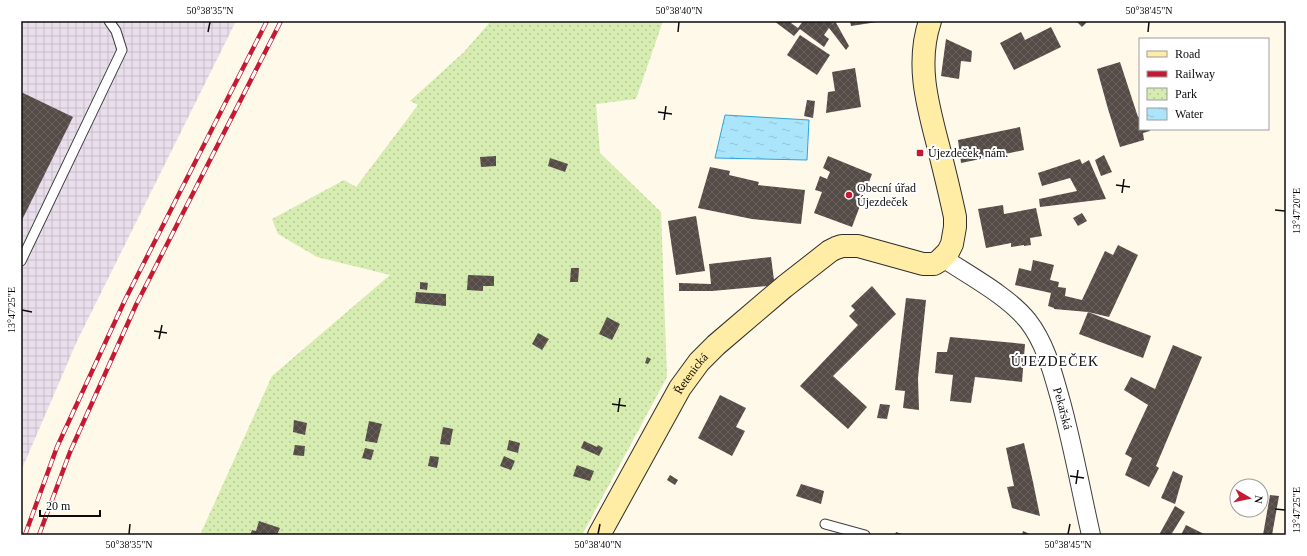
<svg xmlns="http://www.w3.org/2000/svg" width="1307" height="556" viewBox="0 0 1307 556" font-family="Georgia,serif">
<defs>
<pattern id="industrial-grid" width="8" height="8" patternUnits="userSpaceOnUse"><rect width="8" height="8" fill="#e9dfec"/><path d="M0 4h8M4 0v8" fill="none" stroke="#c7bec9"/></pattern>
<pattern id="park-dots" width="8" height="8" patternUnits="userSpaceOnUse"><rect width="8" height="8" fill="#d6ecb1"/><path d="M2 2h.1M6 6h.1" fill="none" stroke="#b6c997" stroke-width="1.8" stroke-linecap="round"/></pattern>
<pattern id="water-ripples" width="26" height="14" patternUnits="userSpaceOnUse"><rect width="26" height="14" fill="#abe5fb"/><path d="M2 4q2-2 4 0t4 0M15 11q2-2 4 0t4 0" fill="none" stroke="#92c3d6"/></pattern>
<pattern id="building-cross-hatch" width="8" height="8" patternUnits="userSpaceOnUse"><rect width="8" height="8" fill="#554b47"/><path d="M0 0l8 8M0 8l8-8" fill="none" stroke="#68605d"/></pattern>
</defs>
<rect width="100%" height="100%" fill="#fff9ea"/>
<path fill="url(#industrial-grid)" d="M21 21H236L77 341 21 471Z"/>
<path fill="url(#park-dots)" d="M491 21H663L636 99 596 104 600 153 661 212 667 377 582 535H200L272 376 390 275 317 257 278 234 272 219 344 180 356 187 418 105 410 101 464 52Z"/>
<path fill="url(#water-ripples)" stroke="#2da4d7" d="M725 115 809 120 807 160 715 158Z"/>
<g fill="url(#building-cross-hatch)">
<path d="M774 21H793L791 23 798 28 803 21H834L832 25 835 21 849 46 846 50 829 28 824 35 829 39 824 47 800 29 794 36Z"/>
<path d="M850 21H877V22L851 26Z"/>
<path d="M1076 21H1088L1082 27Z"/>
<path d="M1051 27 1061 47 1014 70 1000 43 1021 32 1025 40Z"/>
<path d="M800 35 830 55 817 75 787 55Z"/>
<path d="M946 39 972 51 971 62 961 61 959 79 941 76Z"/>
<path d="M1120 62 1138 117H1140V129H1150V131L1143 133 1144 140 1120 147 1108 109 1097 69Z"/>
<path d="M855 68 861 107 826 113 828 92 835 91 832 72Z"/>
<path d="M21 92 73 117 21 222Z"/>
<path d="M807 100 815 101 813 118 804 116Z"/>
<path d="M1020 127 1024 150 1000 155 1001 159H996L995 156 961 163 958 140Z"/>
<path d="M1104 155 1112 172 1101 176 1095 160Z"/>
<path d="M496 156V166L481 167 480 157Z"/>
<path d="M828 156 872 174 852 227 814 213 822 192 815 190 820 176 827 179 830 172 823 168Z"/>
<path d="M550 158 568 164 565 172 548 166Z"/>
<path d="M1080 159 1082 164 1089 160 1106 199 1040 207 1039 199 1077 191 1070 178 1042 186 1038 173Z"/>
<path d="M710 167 730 171 729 175 759 182 758 185 805 190 801 224 752 219 698 208Z"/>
<path d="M1003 205 1004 214 1036 208 1042 236 1030 238 1031 245 1024 246V245L1011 247V243L986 248 978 209Z"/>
<path d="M1082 213 1087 221 1078 226 1073 218Z"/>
<path d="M696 216 705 271 676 275 668 221Z"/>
<path d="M1118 245 1138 255 1109 317 1088 312 1054 309V308L1048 306 1051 293 1015 285 1019 268 1031 271 1033 260 1054 265 1050 280 1059 282 1058 287 1066 288 1065 296 1082 300 1105 251 1113 255Z"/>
<path d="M771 257 774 280 767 286 712 291H679V283L711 284 709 264Z"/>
<path d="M571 268H579L578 282H570Z"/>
<path d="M468 275 494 276V286H483V291L467 290Z"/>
<path d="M420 282 428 283 427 290 420 289Z"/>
<path d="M872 286 896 314 833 376 867 407 848 429 800 386 858 325 849 316 855 310 851 306Z"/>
<path d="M416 292 446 294V306L415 303Z"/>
<path d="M906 298 926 300 918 378 919 410 903 408 905 391 895 390Z"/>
<path d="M1088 312 1151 336 1143 358 1079 334Z"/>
<path d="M607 317 620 324 612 340 599 334Z"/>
<path d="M538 333 549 339 542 350 532 344Z"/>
<path d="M950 337 1025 344 1022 382 975 377 971 403 950 401 953 375 935 373 937 352H947Z"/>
<path d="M1173 345 1202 357 1156 466 1159 468 1149 487 1125 475 1132 458 1125 454 1148 405 1124 390 1131 377 1155 389Z"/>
<path d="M647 357 651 359 648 364 645 363Z"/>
<path d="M720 395 746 408 736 427 745 431 732 456 698 438Z"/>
<path d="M880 404 890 405 887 419 877 418Z"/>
<path d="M294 420 307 423 305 435 293 432Z"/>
<path d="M369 421 382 424 377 443 365 441Z"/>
<path d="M443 427 453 429 450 445 440 444Z"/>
<path d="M509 440 520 443 518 453 507 450Z"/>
<path d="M584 441 597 447 598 445 603 448 599 456 581 448Z"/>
<path d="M1024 443 1033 482 1040 516 1012 508 1010 499 1007 487 1014 486 1006 448Z"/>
<path d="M295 445 305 446 304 456 293 455Z"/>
<path d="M365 448 374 450 371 460 362 458Z"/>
<path d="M430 456 439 457 437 468 428 466Z"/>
<path d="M504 456 515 461 511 470 500 466Z"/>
<path d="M577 465 594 471 590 481 573 476Z"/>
<path d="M1173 471 1183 476 1175 504 1161 498Z"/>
<path d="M670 475 678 480 675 485 667 480Z"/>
<path d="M801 484 824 491 821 504 796 496Z"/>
<path d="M1270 495 1279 496 1272 535H1263Z"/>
<path d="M1175 506 1185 512 1171 535H1159Z"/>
<path d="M259 521 280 528 277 535H250L252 530 256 531Z"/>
<path d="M1186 525 1206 535H1181Z"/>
<path d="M1023 531 1032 535H1022Z"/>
<path d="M896 532 905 535H895Z"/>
</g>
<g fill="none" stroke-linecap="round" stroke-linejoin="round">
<g stroke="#3f3f3f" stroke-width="11">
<g id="lane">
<path d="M21 261 122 50 116 31 109 21"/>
<path d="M825 524 865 535"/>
</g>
</g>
<g stroke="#3f3f3f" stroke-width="20">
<g id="street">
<path id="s1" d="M943 258C970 276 1008 296 1028 321 1046 344 1053 374 1061 402 1073 446 1081 491 1091 535"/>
</g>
</g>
<g stroke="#2e2e2e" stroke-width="24">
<g id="secondary">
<path id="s2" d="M599 535 680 388 699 362 716 345 784 287 830 251 836 248 842 246H858L923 264H934L939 261 948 252 952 244 955 227V217C950 193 944 169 938 145 927 103 916 63 930 21"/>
</g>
</g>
<use href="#lane" stroke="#fff" stroke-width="9"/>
<use href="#street" stroke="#fff" stroke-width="18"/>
<use href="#secondary" stroke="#ffeca5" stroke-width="22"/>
<g stroke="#c51a33" stroke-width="4.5">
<g id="rail">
<path d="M25 535 57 447 125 300 267 21"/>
<path d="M39 535 70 452 136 305 281 21"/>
</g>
</g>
<use href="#rail" stroke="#fff" stroke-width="3" stroke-dasharray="9" stroke-linecap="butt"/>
</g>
<path fill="none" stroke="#0c0c0c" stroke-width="1.5" d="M208 32 210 22M678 32 679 22M1148 32 1149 22M658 112 672 114M664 120 666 106M1116 185 1130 187M1122 193 1124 179M1275 210 1285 211M22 310 32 312M154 331 167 333M159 339 162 325M612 404 626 406M618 412 620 398M1070 476 1084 478M1076 484 1078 470M1275 509 1285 510M129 534 130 524M598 534 600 524M1068 534 1070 524"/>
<g fill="#c51a33" stroke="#fff" stroke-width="1.5">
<rect x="916" y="149" width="8" height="8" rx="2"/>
<circle cx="849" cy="195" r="4"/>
</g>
<g text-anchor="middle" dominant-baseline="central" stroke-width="4" stroke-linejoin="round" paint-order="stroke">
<g font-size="12" fill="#0c0c0c" stroke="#fff" text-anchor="start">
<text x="928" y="153">Újezdeček, nám.</text>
<text x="857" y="188">Obecní úřad<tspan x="857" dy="14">Újezdeček</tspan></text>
</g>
<g font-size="12" fill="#0c0c0c" stroke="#fff">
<text stroke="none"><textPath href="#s2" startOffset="186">Řetenická</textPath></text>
<text stroke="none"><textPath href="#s1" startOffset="201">Pekařská</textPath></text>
</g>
<g font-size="14" letter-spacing="1" fill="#0c0c0c" stroke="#fff">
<text x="1055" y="361">ÚJEZDEČEK</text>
</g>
</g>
<rect width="1307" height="556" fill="none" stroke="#ffffff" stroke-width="44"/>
<rect x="1139" y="38" width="130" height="92" fill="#ffffff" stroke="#9e9e9e"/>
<rect x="1147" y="51" width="20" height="6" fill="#ffeca5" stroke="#9e9e9e"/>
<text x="1175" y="58" font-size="12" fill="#0c0c0c">Road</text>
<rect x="1147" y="71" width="20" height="6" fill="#c51a33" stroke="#9e9e9e"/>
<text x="1175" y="78" font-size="12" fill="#0c0c0c">Railway</text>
<rect x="1147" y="88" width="20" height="12" fill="url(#park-dots)" stroke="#9e9e9e"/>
<text x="1175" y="98" font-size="12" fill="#0c0c0c">Park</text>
<rect x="1147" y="108" width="20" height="12" fill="url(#water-ripples)" stroke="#9e9e9e"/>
<text x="1175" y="118" font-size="12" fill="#0c0c0c">Water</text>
<g transform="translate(1249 498) rotate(99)"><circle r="19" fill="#ffffff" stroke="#9e9e9e"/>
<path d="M0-3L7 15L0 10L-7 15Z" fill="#c51a33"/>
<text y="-6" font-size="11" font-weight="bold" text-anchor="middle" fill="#0c0c0c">N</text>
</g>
<path d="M40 510v6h60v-6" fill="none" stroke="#0c0c0c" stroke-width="2"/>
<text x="46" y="510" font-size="12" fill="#0c0c0c" stroke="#ffffff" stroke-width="3" paint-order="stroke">20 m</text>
<rect x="22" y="22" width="1263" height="512" fill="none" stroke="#0c0c0c" stroke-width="1.5"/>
<g font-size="10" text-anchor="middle" fill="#0c0c0c">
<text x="210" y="14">50°38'35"N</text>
<text x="679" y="14">50°38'40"N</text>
<text x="1149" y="14">50°38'45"N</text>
<text transform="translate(1296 211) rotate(-90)" y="4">13°47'20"E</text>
<text transform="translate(11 310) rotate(-90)" y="4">13°47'25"E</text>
<text transform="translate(1296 510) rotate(-90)" y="4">13°47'25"E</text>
<text x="129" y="548">50°38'35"N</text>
<text x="598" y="548">50°38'40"N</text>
<text x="1068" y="548">50°38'45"N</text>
</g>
</svg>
